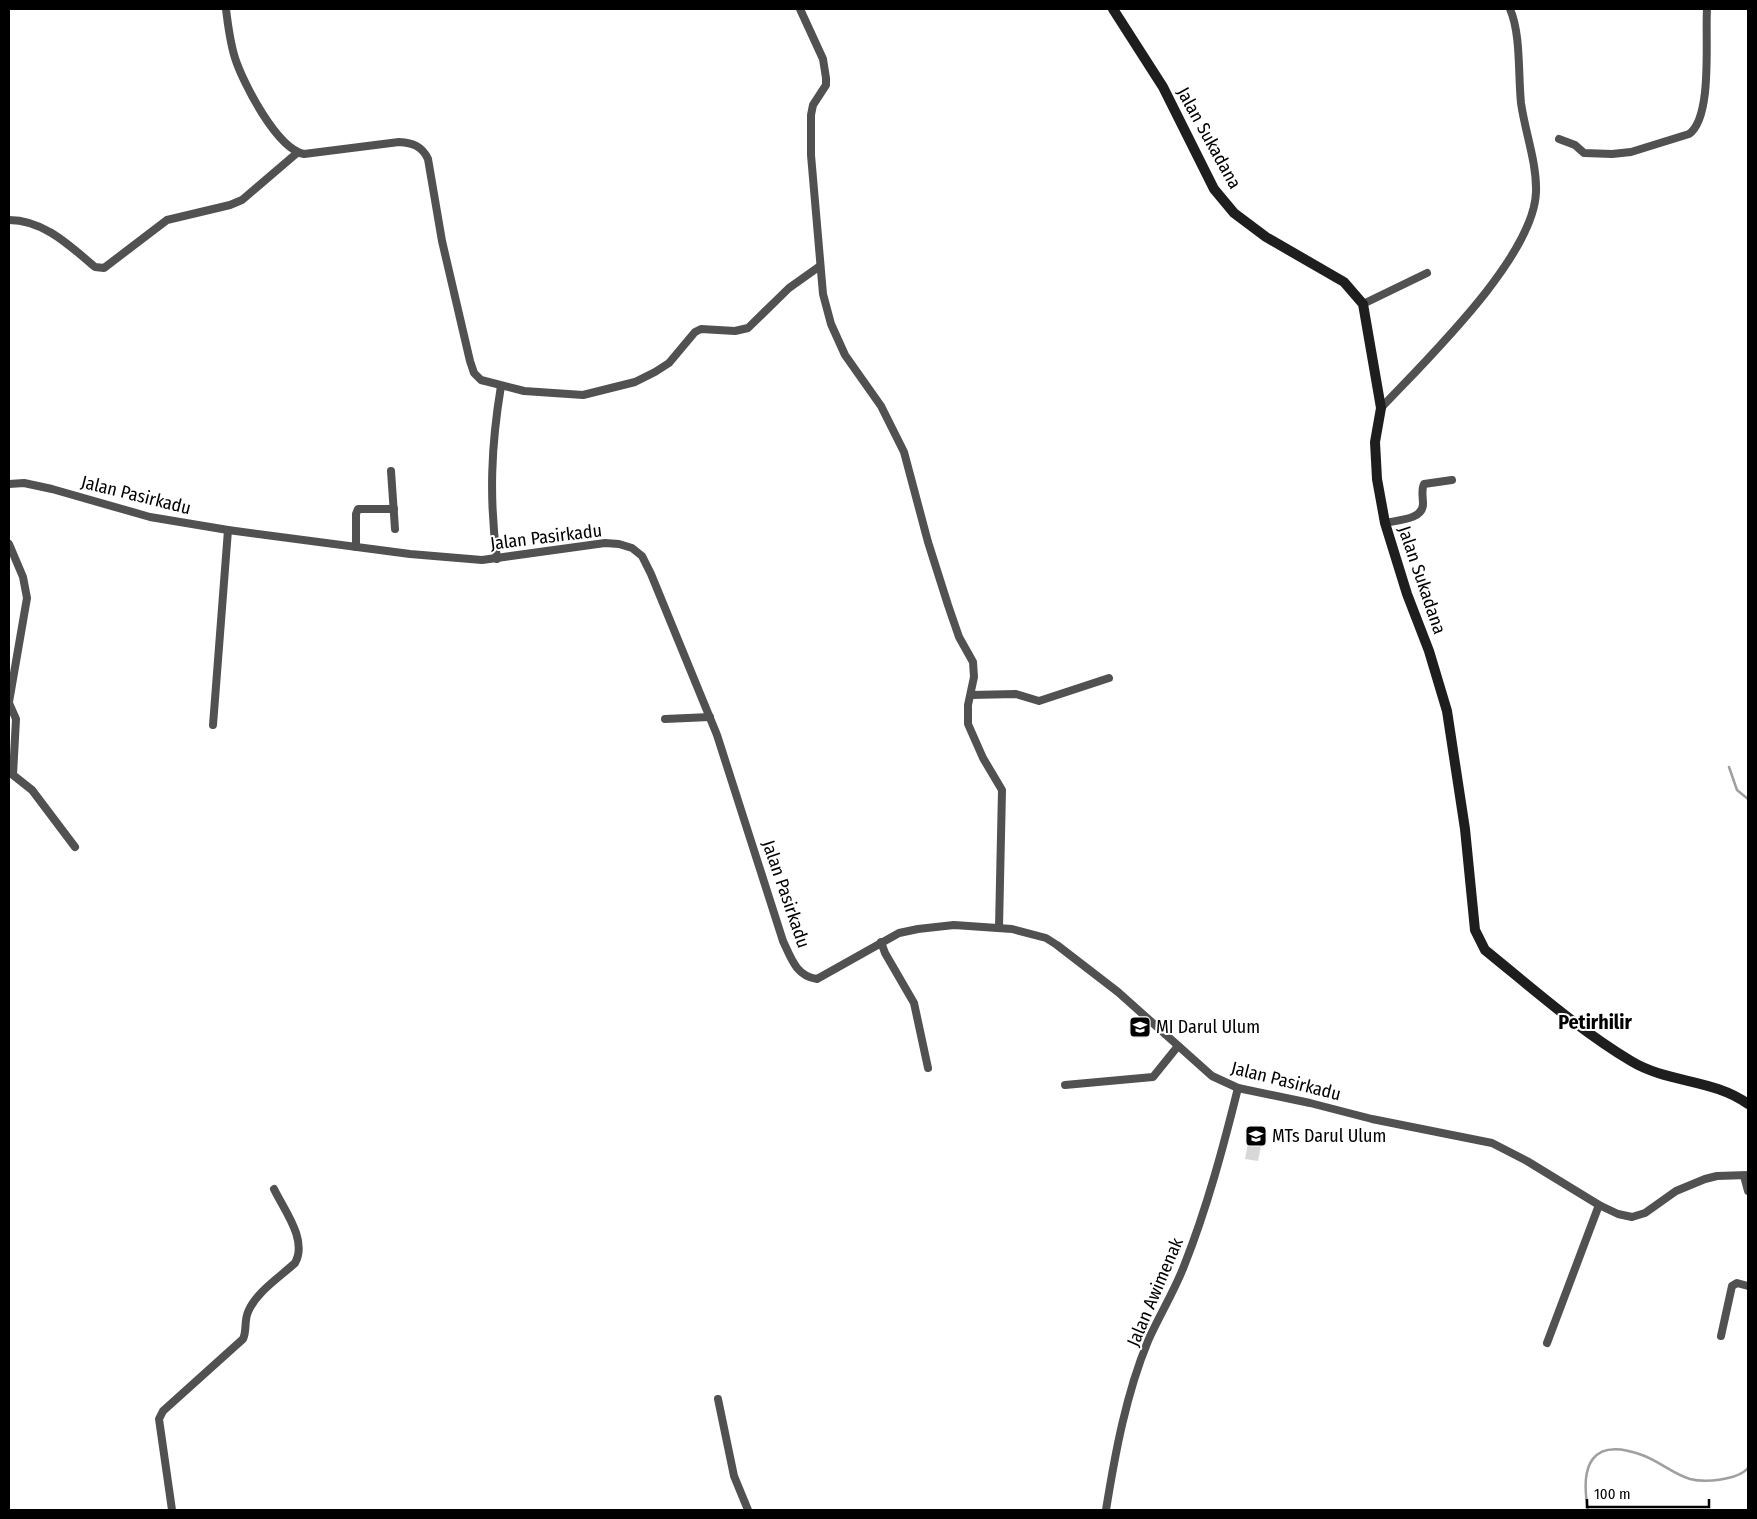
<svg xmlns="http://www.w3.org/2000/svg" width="1757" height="1519" viewBox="0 0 1757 1519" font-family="'Fira Sans Condensed',sans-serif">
<rect width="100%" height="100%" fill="#fff"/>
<path fill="#d8d8d8" d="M1250 1133 1263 1136 1258 1161 1245 1159Z"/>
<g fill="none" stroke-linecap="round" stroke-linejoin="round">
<g stroke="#9f9f9f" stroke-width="2.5">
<path d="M1729 767 1737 790 1748 799"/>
<path d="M1588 1510C1580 1466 1591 1436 1642 1455 1659 1461 1673 1474 1690 1479 1705 1483 1738 1480 1748 1468"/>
</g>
<g stroke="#515151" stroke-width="8">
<path d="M226 9C228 26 230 42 235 58 243 83 277 149 304 154L399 142C413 143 422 146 428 159L442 241 470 361 474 373 481 380 524 391 583 395 635 382 655 372 669 363 695 332 701 329 735 331 748 328 789 288 820 266"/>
<path d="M800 9 823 59 826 78V85L813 105 811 115V155L823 294 831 324 845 355 881 406 904 452 928 542 948 605 959 637 973 662 974 677 968 705V724L983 758 1002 790 999 927"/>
<path d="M1559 139 1575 145 1584 153 1612 154 1631 152 1689 134C1713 117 1705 38 1707 9"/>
<path d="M9 220C44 220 70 246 95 267L104 268 167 220 230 205 242 200 297 153"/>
<path d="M1363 304 1427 273"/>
<path d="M1381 408C1425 361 1534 257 1536 192 1537 163 1525 132 1521 103 1518 74 1521 34 1510 9"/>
<path d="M391 471 395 529"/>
<path d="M9 484 24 483 52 489 150 517 228 530 410 554 482 560 605 543 619 544 632 548 642 556 651 574 717 735 783 941C791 958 796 976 817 979L899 933 918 929 954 925 1012 929 1046 938 1057 945 1118 992 1212 1076 1238 1088 1310 1103 1372 1119 1492 1143 1527 1161 1599 1205 1618 1214 1632 1217 1645 1213 1676 1191 1705 1179 1717 1176 1748 1175"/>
<path d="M1385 523C1397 520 1423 520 1423 504 1423 497 1421 490 1424 484L1452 480"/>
<path d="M9 544 23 577 27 598 9 702"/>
<path d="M356 547V514L358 509H394"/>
<path d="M497 559C489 498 491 446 501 386"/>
<path d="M971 695 1016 694 1039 701 1109 678"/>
<path d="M9 703 16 719 13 775 32 790 75 847"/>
<path d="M665 719 710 717"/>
<path d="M213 725 228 530"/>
<path d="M881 942 885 953 914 1003 928 1068"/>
<path d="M1065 1085 1153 1077 1178 1046"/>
<path d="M1744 1176 1748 1191"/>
<path d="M1721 1336 1732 1286 1737 1283 1748 1286"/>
<path d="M1547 1343 1599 1205"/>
<path d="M718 1399 734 1476 748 1510"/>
<path d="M172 1510 159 1419 163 1411 243 1339C247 1331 244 1321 248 1312 256 1292 280 1277 295 1263 308 1240 284 1210 274 1189"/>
<path d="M1106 1510C1115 1454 1126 1394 1148 1341 1159 1316 1174 1292 1184 1266 1207 1208 1223 1148 1238 1088"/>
</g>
<path stroke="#1e1e1e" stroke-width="10" d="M1113 9 1163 87 1214 189 1234 213 1266 237 1344 282 1363 304 1381 408 1375 442 1377 479 1385 523 1407 594 1429 651 1447 711 1465 829 1475 930 1485 950C1532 988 1579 1030 1631 1061 1667 1083 1714 1079 1748 1104"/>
</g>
<defs>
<g id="school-square" transform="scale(1.125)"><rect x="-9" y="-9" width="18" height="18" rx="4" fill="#000" stroke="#fff"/><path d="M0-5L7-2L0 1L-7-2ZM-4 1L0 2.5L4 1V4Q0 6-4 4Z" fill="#fff"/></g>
</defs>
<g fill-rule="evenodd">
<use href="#school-square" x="1140" y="1027"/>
<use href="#school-square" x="1256" y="1136"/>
</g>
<g text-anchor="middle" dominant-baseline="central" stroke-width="4" stroke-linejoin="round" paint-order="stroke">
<g font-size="18" fill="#000" stroke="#fff">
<text transform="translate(1209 138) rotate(61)">Jalan Sukadana</text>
<text transform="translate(136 495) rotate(14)">Jalan Pasirkadu</text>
<text transform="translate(546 537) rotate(-7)">Jalan Pasirkadu</text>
<text transform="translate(1422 580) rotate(71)">Jalan Sukadana</text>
<text transform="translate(786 894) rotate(71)">Jalan Pasirkadu</text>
<text transform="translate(1286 1081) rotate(14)">Jalan Pasirkadu</text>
<text transform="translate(1155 1292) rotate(-67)">Jalan Awimenak</text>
</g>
<g font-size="18" fill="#000" stroke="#fff" text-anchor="start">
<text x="1156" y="1027">MI Darul Ulum</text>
<text x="1272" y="1136">MTs Darul Ulum</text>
</g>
<g font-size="20" font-weight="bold" fill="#000" stroke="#fff">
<text x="1595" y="1022">Petirhilir</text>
</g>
</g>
<rect width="1757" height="1519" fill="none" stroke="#000000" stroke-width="20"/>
<path d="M1587 1499v8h122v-8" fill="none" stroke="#000000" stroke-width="2.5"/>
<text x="1594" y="1499" font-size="15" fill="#000000" stroke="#ffffff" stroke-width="4" paint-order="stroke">100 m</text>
</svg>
